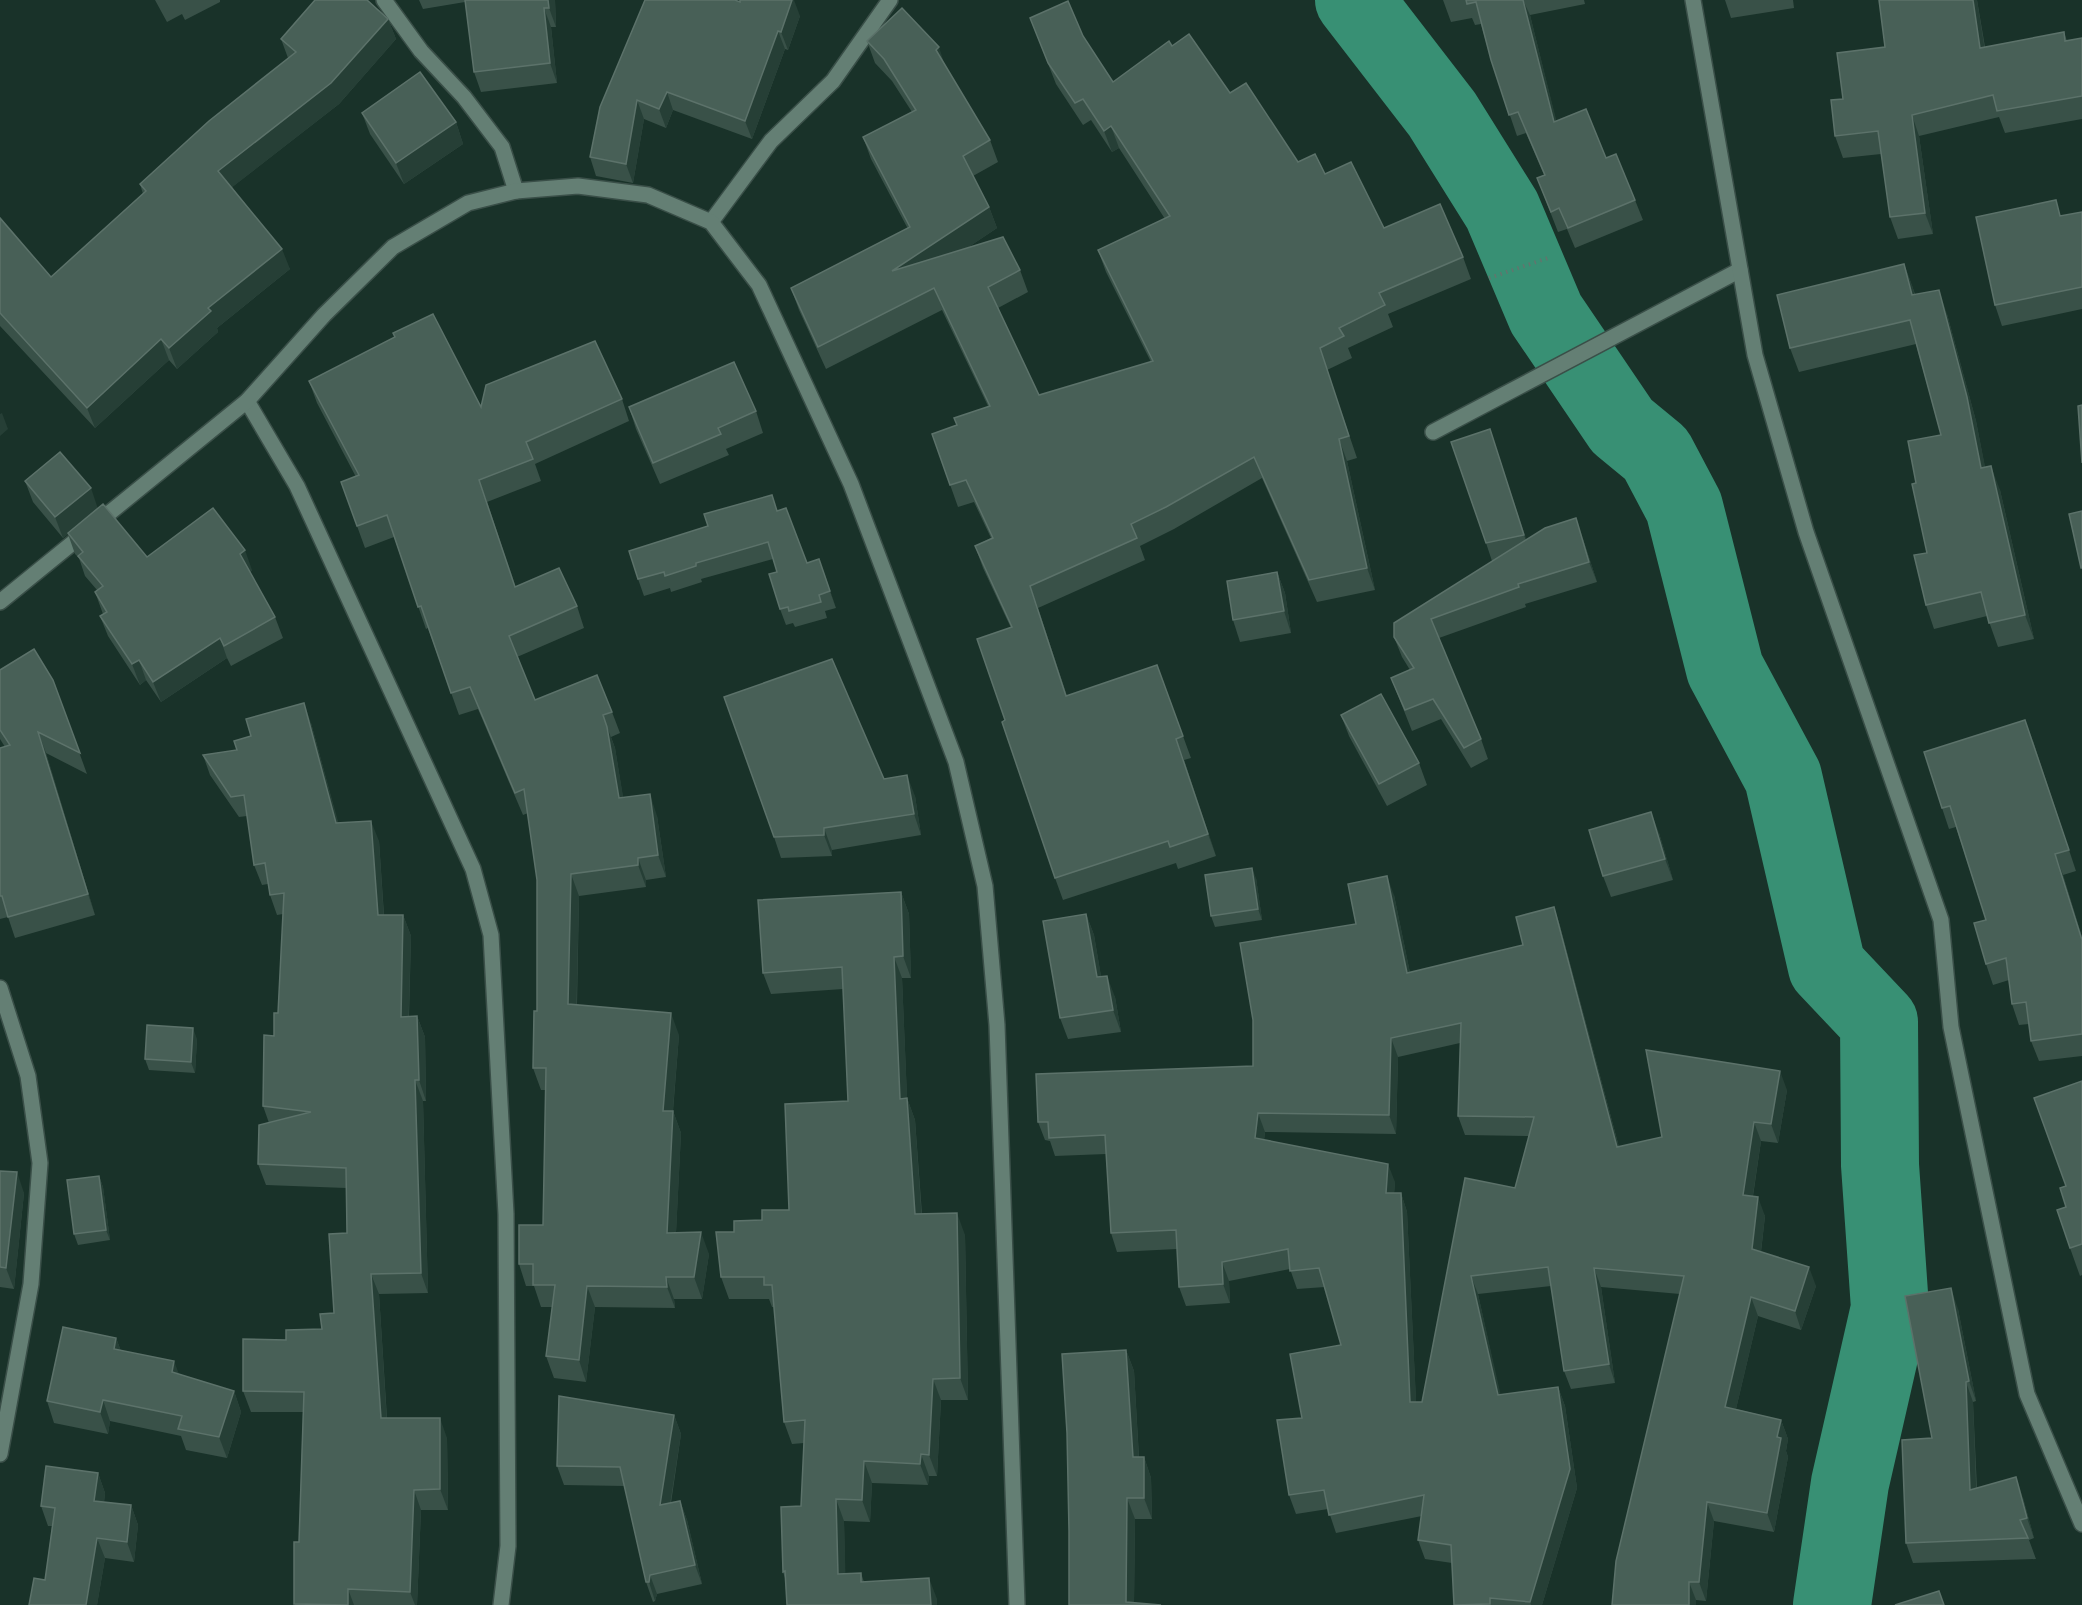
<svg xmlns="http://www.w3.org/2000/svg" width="2082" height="1605" viewBox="0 0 2082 1605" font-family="'Times New Roman',serif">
<rect width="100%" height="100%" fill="#193229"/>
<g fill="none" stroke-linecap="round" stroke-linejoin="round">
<path stroke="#389074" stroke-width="78" d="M1354 0 1442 114 1502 210 1546 314 1622 426 1656 454 1684 507 1725 669 1783 777 1827 967 1879 1022 1880 1165 1890 1308 1850 1483 1832 1605"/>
<g stroke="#3a4f48" stroke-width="18">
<path id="service" d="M1433 432 1740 270"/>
</g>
<g stroke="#3a4f48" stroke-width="18">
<g id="minor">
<path d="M384 0 421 51 464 97 502 147 516 191"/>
<path d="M1693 0 1755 355 1806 532 1941 920 1951 1027 2027 1394 2082 1524"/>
<path d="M711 222 771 141 833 81 890 0"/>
<path d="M247 401 297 486 473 869 491 935 506 1214 508 1546 501 1605"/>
<path d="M0 602 247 401 324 315 393 247 468 203 516 191 578 186 648 195 711 222 759 285 851 484 956 762 985 886 997 1025 1017 1605"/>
<path d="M0 988 28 1076 40 1163 31 1284 0 1454"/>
</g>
</g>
<path stroke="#61766e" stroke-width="4" stroke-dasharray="1.5 4.5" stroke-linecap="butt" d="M1489 278 1548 258"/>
<use href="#service" stroke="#647f74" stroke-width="15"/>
<use href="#minor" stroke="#647f74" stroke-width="15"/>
</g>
<g fill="#395148" fill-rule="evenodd">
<path d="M155 0H220V2L185 20 182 14 167 22Z"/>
<path d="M419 0H555L556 27H551L557 83 481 92 474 72 465 2 423 9Z"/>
<path d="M1443 0H1584L1585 4 1530 15 1556 121 1606 158 1635 200 1643 220 1575 248 1567 229 1558 232 1537 178 1544 175 1526 133 1517 136 1491 60 1481 24 1475 25 1472 18 1451 22Z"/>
<path d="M1725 0H1793L1794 8 1731 18Z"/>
<path d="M1879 0H1977L1985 47 2064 32 2067 41 2082 38V119L2005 133 1999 117 1919 136 1933 234 1898 239 1890 217 1881 154 1843 158 1835 136 1843 99 1885 47Z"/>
<path d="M740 2 800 16 788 50 785 49 752 139 673 110 666 128 644 119 633 183 596 176 590 157 600 107Z"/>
<path d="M1030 18 1083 36 1113 82 1172 46 1230 93 1298 162 1325 174 1384 228 1463 257 1471 279 1388 314 1393 327 1348 348 1352 358 1327 370 1357 458 1347 461 1375 590 1317 602 1262 478 1174 529 1140 546 1145 560 1038 608 1067 696 1157 665 1191 758 1184 760 1216 856 1178 869 1176 863 1063 900 1055 878 1005 720 1011 628 983 568 975 546 991 538 974 502 958 507 932 434 957 425 988 406 942 310 826 369 799 310 791 288 908 229 871 159 863 137 912 112 892 81 875 63 867 41 946 67 990 140 998 162 973 176 989 207 997 228 967 248 1020 270 1028 292 998 308 1039 395 1151 362 1106 272 1098 250 1165 219 1119 148 1112 152 1091 120 1083 125 1056 84Z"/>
<path d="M388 19 396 39 339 104 232 187 290 269 217 328 218 332 177 369 169 360 95 428 0 326V218L51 277 143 194 140 184 288 58 281 39Z"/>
<path d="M362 113 456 122 463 144 404 184 370 134Z"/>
<path d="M2082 212V309L2002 326 1995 305 2062 216Z"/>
<path d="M1904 264 1915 294 1947 314 1976 421 1985 468 2000 490 2034 639 1998 647 1987 616 1934 629 1926 605 1927 553 1916 483 1941 435 1916 344 1799 372 1790 348Z"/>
<path d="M309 381 481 407 622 399 629 421 535 464 541 481 487 502 515 586 577 606 584 628 517 657 535 700 612 712 620 733 611 737 615 748 623 798 657 816 666 877 646 880V887L579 896 577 1005 679 1035 673 1111 681 1133 676 1232 709 1254 702 1299H674L675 1308 595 1307 586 1382 554 1378 546 1356 552 1307H541L534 1286H526L519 1264 543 1225 546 1090H541L533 1068 537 1011V880L528 813 523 815 478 709 459 715 428 628 426 629 394 537 365 548 341 482 356 477 317 403Z"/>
<path d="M629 407 756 411 763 433 726 449 729 455 660 484 636 429Z"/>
<path d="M1497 451 1526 540 1583 539 1597 582 1525 604 1526 607 1439 638 1481 739 1488 759 1471 768 1441 719 1412 731 1391 678 1410 670 1402 657 1394 637 1492 561 1486 543Z"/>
<path d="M25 481 98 509 147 557 252 570 250 572 275 617 283 638 231 666 227 658 161 702 146 680 140 685 108 636 100 616 103 614 95 592 97 590 85 576 79 558 75 554 68 534 63 538 33 502Z"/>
<path d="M778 511 807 563 819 559 836 608 825 611 827 618 795 627 793 623 786 625 780 609 777 572 773 559 701 579 702 582 671 592 670 588 644 596 638 579Z"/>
<path d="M1277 572 1285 593 1291 633 1240 642 1233 620Z"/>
<path d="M0 670 53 680 87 774 46 753 95 915 15 938 8 917 0 919V748L5 747 0 739Z"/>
<path d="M1341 715 1419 763 1427 785 1387 806 1349 736Z"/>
<path d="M311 723 338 823 379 841 384 915H403L411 936 409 1017 417 1016 425 1037 426 1101H423L428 1293 379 1294 387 1418 447 1438 448 1510H421L417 1605H295L294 1542H299L303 1412H251L243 1391 286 1340 322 1329 334 1313 347 1233 346 1188 266 1185 258 1164 269 1123 263 1106 278 1013 283 914 277 915 270 895 268 884 262 885 254 865 247 816 239 817 210 775 203 755 237 750Z"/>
<path d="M2033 741 2076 871 2063 875 2082 937V1056L2039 1061 2031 1041 2029 1024 2019 1025 2012 1004 2009 980 1993 985 1986 964V920L1956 827 1949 829 1942 808Z"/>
<path d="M884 779 915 796 921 835 832 850V856L781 858 774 837Z"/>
<path d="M1659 833 1673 880 1611 897 1603 876Z"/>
<path d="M1256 878 1262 920 1215 927 1211 916Z"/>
<path d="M901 892 909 914 911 978H902L907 1098 915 1120 922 1214 965 1235 968 1400H941L937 1476H929L928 1485 872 1483 870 1522 844 1521 845 1573H861L864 1582 937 1599V1605H787L785 1578 783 1572 801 1506 804 1443 792 1444 784 1422 774 1307H772L769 1299H729L721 1277 734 1232 789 1210 848 1101 843 989 771 994 763 973Z"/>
<path d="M1394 895 1410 973 1523 945 1554 907 1560 926 1619 1147 1662 1137 1787 1090 1778 1143 1761 1141 1753 1196 1765 1216 1761 1252 1816 1286 1801 1330 1758 1316 1736 1409 1781 1420 1788 1439 1786 1451 1788 1457 1774 1532 1714 1521 1706 1601 1696 1600 1612 1605 1680 1294 1601 1287 1615 1383 1571 1389 1564 1371 1551 1286 1478 1294 1500 1395 1558 1387 1565 1406 1577 1488 1542 1605H1454L1452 1563 1425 1559 1418 1540 1422 1516 1336 1533 1328 1509 1296 1514 1289 1495 1302 1418 1341 1345 1325 1287 1297 1289 1290 1269 1229 1281 1230 1303 1186 1306 1179 1287 1177 1249 1117 1252 1111 1233 1106 1154 1055 1156 1050 1141 1045 1140 1038 1122 1253 1066 1356 924ZM1460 1043 1458 1116 1465 1135 1529 1136 1515 1188 1465 1178 1422 1402H1416L1407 1212 1401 1193H1394L1395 1182 1264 1140 1265 1132 1396 1134 1398 1057Z"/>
<path d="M1086 914 1094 935 1101 977 1115 997 1121 1032 1068 1039 1060 1018Z"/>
<path d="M197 1039 195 1073 149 1070 145 1059Z"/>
<path d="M2082 1081V1275L2080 1276 2070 1248 2066 1207V1186Z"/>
<path d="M0 1171 24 1193 14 1289 0 1287Z"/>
<path d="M99 1176 103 1187 110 1240 78 1245 74 1234Z"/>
<path d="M1958 1309 1976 1401 1973 1402 1977 1489 2023 1498 2034 1538 2029 1540 2036 1559 1913 1563 1906 1543 1932 1438Z"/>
<path d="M116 1338 121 1351 179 1374 234 1391 241 1412 227 1458 186 1450 181 1436 110 1421 108 1434 54 1423 47 1401Z"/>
<path d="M1126 1350 1134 1371 1139 1457H1144L1151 1478 1152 1519H1135L1134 1603 1069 1605Z"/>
<path d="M674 1415 681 1434 671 1503 680 1501 687 1520 702 1584 657 1594 655 1601 653 1602 646 1582 625 1486 564 1485 557 1466Z"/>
<path d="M98 1473 105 1493 104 1502 131 1505 138 1525 134 1562 105 1558 97 1605H29L45 1580 52 1526H48L41 1506Z"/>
</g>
<g fill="#263f36">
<path d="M548 0H555L556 27 549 8Z"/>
<path d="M792 0H794L800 16 788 50 781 32Z"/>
<path d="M1523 0 1530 15 1562 143 1554 122Z"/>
<path d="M1973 0H1977L1988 70 1980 48Z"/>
<path d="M544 8 551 27 557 83 550 63Z"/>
<path d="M388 19 396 39 339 104 226 192 218 171Z"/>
<path d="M778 31 785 49 752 139 745 121Z"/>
<path d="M939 47 946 69 936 50Z"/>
<path d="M667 92 673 110 666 128 659 109Z"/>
<path d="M637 100 644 119 633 183 626 164Z"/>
<path d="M1912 115 1919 136 1933 234 1925 213Z"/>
<path d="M456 122 463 144 404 184 396 163Z"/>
<path d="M1111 126 1119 148 1112 152 1104 131Z"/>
<path d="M989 207 997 228 900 293 892 271Z"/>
<path d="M282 249 290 269 217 328 218 332 177 369 169 348 208 308Z"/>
<path d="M1904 264 1913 288 1921 319 1912 295Z"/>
<path d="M1939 290 1947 314 1976 421 1990 492 1981 468Z"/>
<path d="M161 339 169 360 95 428 87 408Z"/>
<path d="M2 413 8 429 0 436V414Z"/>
<path d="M1490 429 1497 451 1532 556 1524 535Z"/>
<path d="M1339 439 1347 461 1375 590 1367 568Z"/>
<path d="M1991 466 2000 490 2034 639 2025 615Z"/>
<path d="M479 480 487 502 523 608 515 587Z"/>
<path d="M91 488 98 509 63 538 55 517Z"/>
<path d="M1576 518 1583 539 1597 582 1589 562Z"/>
<path d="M245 550 252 570 247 574 240 554Z"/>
<path d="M819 559 825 575 836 608 830 591Z"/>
<path d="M1277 572 1285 593 1291 633 1284 611Z"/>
<path d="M1030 586 1038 608 1074 718 1066 696Z"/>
<path d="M220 638 227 658 161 702 153 682Z"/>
<path d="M139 660 146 680 140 685 132 664Z"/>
<path d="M304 703 311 723 344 843 336 823Z"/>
<path d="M2025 720 2033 741 2076 871 2069 850Z"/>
<path d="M607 727 615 748 627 820 619 798Z"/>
<path d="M38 732 46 753 95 915 88 894Z"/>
<path d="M1176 739 1184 760 1216 856 1208 834Z"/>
<path d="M907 775 915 796 921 835 914 814Z"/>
<path d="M650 794 657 816 666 877 658 855Z"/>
<path d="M1651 812 1659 833 1673 880 1665 859Z"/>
<path d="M371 821 379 841 385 935 378 915Z"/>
<path d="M824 828 832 850V856L824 835Z"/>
<path d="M2055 854 2063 875 2082 937V940Z"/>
<path d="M638 858 646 880V887L638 865Z"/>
<path d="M1252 868 1256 878 1262 920 1258 909Z"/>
<path d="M571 874 579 896 576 1026 568 1004Z"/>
<path d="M1387 876 1394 895 1414 992 1407 973Z"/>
<path d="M901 892 909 914 911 978 903 956Z"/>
<path d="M1554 907 1560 926 1624 1166 1617 1147Z"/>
<path d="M1086 914 1094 935 1105 999 1097 977Z"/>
<path d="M403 915 411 936 408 1037 401 1017Z"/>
<path d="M894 957 902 978 908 1120 900 1099Z"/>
<path d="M1107 976 1115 997 1121 1032 1113 1010Z"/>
<path d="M671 1013 679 1035 671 1132 663 1111Z"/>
<path d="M417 1016 425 1037 426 1101 419 1080Z"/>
<path d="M193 1028 197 1039 195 1073 191 1062Z"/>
<path d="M1391 1038 1398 1057 1396 1134 1389 1115Z"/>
<path d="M1780 1071 1787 1090 1778 1143 1771 1124Z"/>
<path d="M415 1080 423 1101 428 1293 421 1273Z"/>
<path d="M907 1098 915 1120 923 1236 915 1214Z"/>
<path d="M673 1111 681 1133 675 1254 667 1233Z"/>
<path d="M1258 1113 1265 1132 1262 1157 1255 1138Z"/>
<path d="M1754 1122 1761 1141 1750 1214 1743 1195Z"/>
<path d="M1388 1164 1395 1182 1393 1212 1386 1193Z"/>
<path d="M17 1172 24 1193 14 1289 6 1268Z"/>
<path d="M99 1176 103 1187 110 1240 106 1230Z"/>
<path d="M1401 1193 1407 1212 1417 1420 1410 1402Z"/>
<path d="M1758 1197 1765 1216 1759 1268 1752 1249Z"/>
<path d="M957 1213 965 1235 968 1400 960 1378Z"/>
<path d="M701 1232 709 1254 702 1299 694 1277Z"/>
<path d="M1222 1262 1229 1281 1230 1303 1223 1284Z"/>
<path d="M1809 1267 1816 1286 1801 1330 1795 1311Z"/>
<path d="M1594 1268 1601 1287 1615 1383 1609 1364Z"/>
<path d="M371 1274 379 1294 388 1439 381 1418Z"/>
<path d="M1471 1276 1478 1294 1505 1414 1498 1395Z"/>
<path d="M666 1277 674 1299 675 1308 667 1287Z"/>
<path d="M587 1286 595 1307 586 1382 579 1360Z"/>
<path d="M1951 1288 1958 1309 1976 1401 1969 1381Z"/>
<path d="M1751 1297 1758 1316 1732 1426 1725 1407Z"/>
<path d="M116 1338 124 1359 114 1349Z"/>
<path d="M1126 1350 1134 1371 1140 1478 1133 1457Z"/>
<path d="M174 1361 182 1382 172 1372Z"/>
<path d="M933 1379 941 1400 937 1476 929 1455Z"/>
<path d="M1966 1382 1973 1402 1977 1511 1970 1490Z"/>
<path d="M1558 1387 1565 1406 1577 1488 1542 1605H1531L1530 1602Z"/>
<path d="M234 1391 241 1412 227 1458 219 1437Z"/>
<path d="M103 1400 110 1421 108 1434 100 1412Z"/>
<path d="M674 1415 681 1434 667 1524 660 1505Z"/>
<path d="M440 1418 447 1438 448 1510 440 1489Z"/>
<path d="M1781 1420 1788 1439 1786 1451 1788 1457 1774 1532 1767 1513 1777 1437Z"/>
<path d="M921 1454 929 1476 928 1485 920 1464Z"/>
<path d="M1144 1457 1151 1478 1152 1519 1144 1498Z"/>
<path d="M864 1461 872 1483 870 1522 862 1500Z"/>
<path d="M98 1473 105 1493 102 1521 94 1501Z"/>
<path d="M2016 1477 2023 1498 2034 1538 2027 1518Z"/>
<path d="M414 1490 421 1510 417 1605H415L410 1592Z"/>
<path d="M1127 1498 1135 1519 1134 1605 1126 1602Z"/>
<path d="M836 1499 844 1521 846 1595 838 1574Z"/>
<path d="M680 1501 687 1520 702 1584 695 1565Z"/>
<path d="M1707 1502 1714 1521 1706 1601 1699 1582Z"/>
<path d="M131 1505 138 1525 134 1562 127 1542Z"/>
<path d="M97 1538 105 1558 97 1605H86Z"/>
<path d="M650 1575 657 1594 655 1601 649 1582Z"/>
<path d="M929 1578 937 1599V1605H931Z"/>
<path d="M1689 1582 1696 1600V1605H1689Z"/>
<path d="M348 1589 354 1605H348Z"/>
</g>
<g fill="#486057" stroke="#5c726a" stroke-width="1.5" fill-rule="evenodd">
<path d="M315 0H367L388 19 331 83 218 171 282 249 208 308 211 311 169 348 161 339 87 408 0 313V218L51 277 146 191 140 184 209 121 296 52 281 39Z"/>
<path d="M465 0H548L549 8H544L550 63 474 72Z"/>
<path d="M645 0H735L740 2V0H792L781 32 778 31 745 121 667 92 659 109 637 100 626 164 590 157 600 107Z"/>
<path d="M1466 0H1523L1554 122 1586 109 1606 158 1616 154 1635 200 1568 228 1559 208 1551 212 1537 178 1545 175 1518 112 1509 115 1491 60 1476 2 1467 4Z"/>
<path d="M1879 0H1973L1980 48 2064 32 2065 41 2082 38V96L1997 111 1993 95 1912 115 1925 213 1890 217 1878 131 1835 136 1831 100 1843 99 1837 53 1885 47Z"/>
<path d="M1068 1 1083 36 1113 82 1169 41 1172 46 1189 34 1230 93 1246 83 1298 162 1315 154 1325 174 1351 162 1384 228 1440 204 1463 257 1379 293 1385 305 1339 328 1344 336 1320 348 1349 436 1339 439 1367 568 1309 580 1254 457 1166 507 1131 524 1137 538 1030 586 1066 696 1157 665 1183 736 1176 739 1208 834 1170 847 1168 841 1055 878 1002 722 1005 720 977 639 1012 627 975 546 993 538 966 480 950 485 932 434 957 425 954 418 990 406 934 288 818 347 791 288 910 227 863 137 916 110 884 59 867 41 902 8 939 47 936 50 990 140 963 156 989 207 892 271 1003 237 1020 270 988 287 1039 395 1153 361 1098 250 1170 216 1111 126 1104 131 1083 99 1075 103 1048 63 1030 18Z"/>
<path d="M420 72 456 122 396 163 362 113Z"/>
<path d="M2056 200 2060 216 2082 212V287L1995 305 1976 217Z"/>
<path d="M1904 264 1912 295 1939 290 1967 397 1981 468 1991 466 2025 615 1989 623 1981 592 1926 605 1914 555 1927 553 1912 484 1916 483 1908 441 1941 435 1910 320 1790 348 1777 295Z"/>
<path d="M433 314 481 407 486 385 595 341 622 399 526 442 533 459 479 480 515 587 559 568 577 606 509 636 535 700 597 675 612 712 603 715 607 727 619 798 650 794 658 855 638 858V865L571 874 568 1004 671 1013 663 1111H673L667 1233 701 1232 694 1277H666L667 1287 587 1286 579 1360 546 1356 555 1285H533V1264H519V1225H543L546 1068H533L534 1011H537V880L524 789 515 793 470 687 451 693 421 606 418 607 387 515 357 526 341 482 359 475 309 381 395 337 393 333Z"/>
<path d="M734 362 756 411 718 428 721 434 653 463 629 407Z"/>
<path d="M2082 405V463L2078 406Z"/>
<path d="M1490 429 1524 535 1486 543 1451 442Z"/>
<path d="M60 452 91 488 55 517 25 481Z"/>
<path d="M772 495 777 511 786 508 807 563 819 559 830 591 819 595 821 602 789 611 788 607 780 609 769 574 777 572 768 542 696 563V566L665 576 664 572 638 579 629 551 708 526 704 514Z"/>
<path d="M103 504 147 557 213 508 245 550 240 554 275 617 224 646 220 638 153 682 139 660 132 664 100 616 107 612 95 592 103 586 78 556 83 552 68 533Z"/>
<path d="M2082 511V568H2081L2069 514Z"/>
<path d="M1576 518 1589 562 1518 584 1519 587 1431 619 1481 739 1464 748 1433 699 1405 710 1391 678 1414 668 1394 637V623L1545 528Z"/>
<path d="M1277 572 1284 611 1233 620 1227 581Z"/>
<path d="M34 649 53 680 80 753 38 732 88 894 8 917 2 896H0V748L10 745 0 730V670Z"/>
<path d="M832 659 884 779 907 775 914 814 824 828V835L774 837 724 697Z"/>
<path d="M1381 694 1419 763 1379 784 1341 715Z"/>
<path d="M304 703 336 823 371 821 378 915H403L401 1017 417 1016 419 1080H415L421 1273 371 1274 381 1418H440V1489L414 1490 410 1592 348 1589V1605L294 1604V1542H299L304 1392 243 1391V1339L286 1340V1330L322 1329 320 1314 334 1313 329 1234 347 1233 346 1168 258 1164 259 1125 311 1112 263 1106 264 1035 274 1036V1013H278L284 893 270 895 265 863 254 865 244 795 231 797 203 755 237 750 234 741 251 736 246 719Z"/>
<path d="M2025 720 2069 850 2055 854 2082 940V1034L2031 1041 2026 1002 2012 1004 2006 958 1986 964 1974 923 1986 920 1950 806 1942 808 1924 752Z"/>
<path d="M1651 812 1665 859 1603 876 1589 830Z"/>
<path d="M1252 868 1258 909 1211 916 1205 875Z"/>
<path d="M1387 876 1407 973 1523 945 1516 917 1554 907 1617 1147 1662 1137 1646 1050 1780 1071 1771 1124 1754 1122 1743 1195 1758 1197 1752 1249 1809 1267 1795 1311 1751 1297 1725 1407 1781 1420 1777 1437 1781 1438 1767 1513 1707 1502 1699 1582H1689V1605H1612L1616 1561 1684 1276 1594 1268 1609 1364 1564 1371 1548 1267 1471 1276 1498 1395 1558 1387 1570 1469 1530 1602 1490 1598V1604L1454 1605 1451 1545 1418 1540 1424 1495 1329 1515 1324 1490 1289 1495 1277 1420 1302 1418 1290 1354 1341 1345 1319 1268 1290 1271 1288 1249 1222 1262 1223 1284 1179 1287 1176 1230 1111 1233 1105 1135 1049 1138 1048 1122H1038L1036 1074 1253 1066V1020L1240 943 1356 924 1348 884ZM1461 1023 1458 1116 1534 1117 1515 1188 1465 1178 1422 1402H1410L1401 1193H1386L1388 1164 1255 1138 1258 1113 1389 1115 1391 1038Z"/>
<path d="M901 892 903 956 894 957 900 1099 907 1098 915 1214 957 1213 960 1378 933 1379 929 1455 921 1454 920 1464 864 1461 862 1500 836 1499 838 1574 861 1573V1582L929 1578 931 1605H787L785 1571 783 1572 781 1507 801 1506 805 1420 784 1422 772 1285H764V1277H721L716 1232H734V1221L762 1220V1210H789L785 1104 848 1101 842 967 763 973 758 900Z"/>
<path d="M1086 914 1097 977 1107 976 1113 1010 1060 1018 1043 921Z"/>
<path d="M147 1025 193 1028 191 1062 145 1059Z"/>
<path d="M2082 1081V1244L2070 1248 2057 1210 2066 1207 2060 1188 2066 1186 2034 1098Z"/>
<path d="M0 1171 17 1172 6 1268 0 1267Z"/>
<path d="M99 1176 106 1230 74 1234 67 1180Z"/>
<path d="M1951 1288 1969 1381 1966 1382 1970 1490 2016 1477 2027 1518 2020 1520 2028 1538 1906 1543 1902 1440 1932 1438 1905 1296Z"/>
<path d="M63 1327 116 1338 114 1349 174 1361 172 1372 234 1391 219 1437 178 1429 182 1416 103 1400 100 1412 47 1401Z"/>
<path d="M1126 1350 1133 1457H1144V1498H1127L1126 1602 1161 1605H1069V1531L1067 1433 1062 1354Z"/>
<path d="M559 1396 674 1415 660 1505 680 1501 695 1565 650 1575 649 1582H646L620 1467 557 1466Z"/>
<path d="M46 1466 98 1473 94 1501 131 1505 127 1542 97 1538 86 1605H29L34 1578 45 1580 55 1508 41 1506Z"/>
<path d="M1939 1591 1944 1605H1895Z"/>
</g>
</svg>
